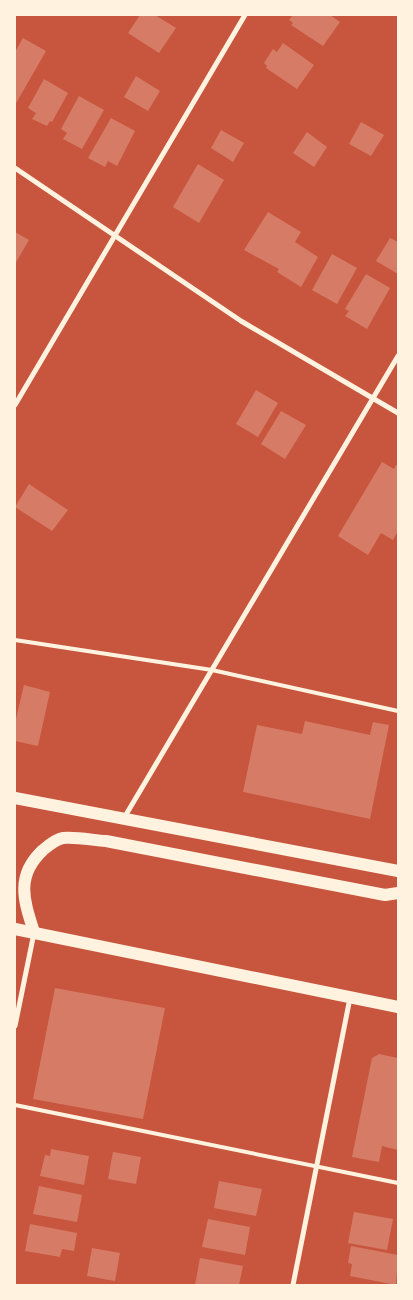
<svg xmlns="http://www.w3.org/2000/svg" width="413" height="1300" viewBox="0 0 413 1300" font-family="Montserrat,sans-serif">
<rect width="100%" height="100%" fill="#c8553d"/>
<g fill="#d67c66">
<path d="M140 15H155L176 28 159 53 128 33Z"/>
<path d="M293 15H330L340 22 323 46 291 25 293 23 289 20Z"/>
<path d="M23 38 46 51 15 105V52Z"/>
<path d="M283 43 314 65 297 89 266 68 267 66 264 63 273 49 277 52Z"/>
<path d="M136 76 160 91 148 111 124 97Z"/>
<path d="M44 79 68 93 52 122 50 121 47 126 32 119 36 113 28 108Z"/>
<path d="M79 96 104 110 82 149 63 139 67 133 61 129Z"/>
<path d="M111 118 135 131 117 166 108 161 105 167 88 158Z"/>
<path d="M361 122 384 135 371 156 349 144Z"/>
<path d="M221 130 244 143 233 162 211 148Z"/>
<path d="M307 132 327 147 314 167 293 153Z"/>
<path d="M198 164 224 180 199 223 173 207Z"/>
<path d="M268 212 301 232 295 242 318 257 301 287 277 272 279 269 244 250Z"/>
<path d="M15 232 29 240 15 264Z"/>
<path d="M390 238 398 242V274L376 261Z"/>
<path d="M332 254 357 268 337 304 312 290Z"/>
<path d="M366 274 390 288 367 329 345 316 349 311 345 309Z"/>
<path d="M256 390 278 403 258 437 236 424Z"/>
<path d="M281 411 306 425 285 459 261 444Z"/>
<path d="M382 462 394 469 396 465 398 466V531L393 540 381 533 368 555 338 536Z"/>
<path d="M29 484 68 510 52 531 15 507Z"/>
<path d="M24 685 50 692 38 746 15 741V723Z"/>
<path d="M305 721 370 735 373 722 389 725 370 819 243 792 257 725 302 734Z"/>
<path d="M55 988 165 1008 143 1119 33 1099Z"/>
<path d="M379 1054 398 1058V1150L382 1146 379 1162 352 1157 372 1058Z"/>
<path d="M51 1149 89 1156 84 1185 40 1176 45 1155 50 1156Z"/>
<path d="M113 1152 141 1157 136 1184 108 1179Z"/>
<path d="M219 1181 262 1189 256 1216 214 1208Z"/>
<path d="M39 1186 82 1195 77 1222 33 1214Z"/>
<path d="M354 1212 393 1219 387 1250 348 1243Z"/>
<path d="M208 1219 250 1227 245 1255 202 1247Z"/>
<path d="M30 1224 77 1233 74 1251 62 1249 60 1257 25 1251Z"/>
<path d="M351 1246 398 1255 396 1285 350 1276 352 1264 348 1263Z"/>
<path d="M92 1248 120 1253 115 1281 87 1276Z"/>
<path d="M200 1258 243 1266 239 1285H195Z"/>
</g>
<g fill="none" stroke-linecap="round" stroke-linejoin="round">
<g stroke="#fff3e0" stroke-width="4">
<path d="M15 640 212 670 398 711"/>
<path d="M15 1105 398 1183"/>
</g>
<g stroke="#fff3e0" stroke-width="5">
<path d="M15 168 241 321 398 413"/>
<path d="M15 405 245 15"/>
<path d="M124 818 398 356"/>
<path d="M15 1026 34 933"/>
<path d="M293 1285 350 998"/>
</g>
<g stroke="#fff3e0" stroke-width="12">
<path d="M15 798 398 871"/>
<path d="M15 929 398 1007"/>
<path d="M34 932C24 901 15 876 43 850 49 845 56 839 63 838 77 837 92 840 106 841L385 895 398 893"/>
</g>
</g>
<rect width="413" height="1300" fill="none" stroke="#fff3e0" stroke-width="32"/>
</svg>
